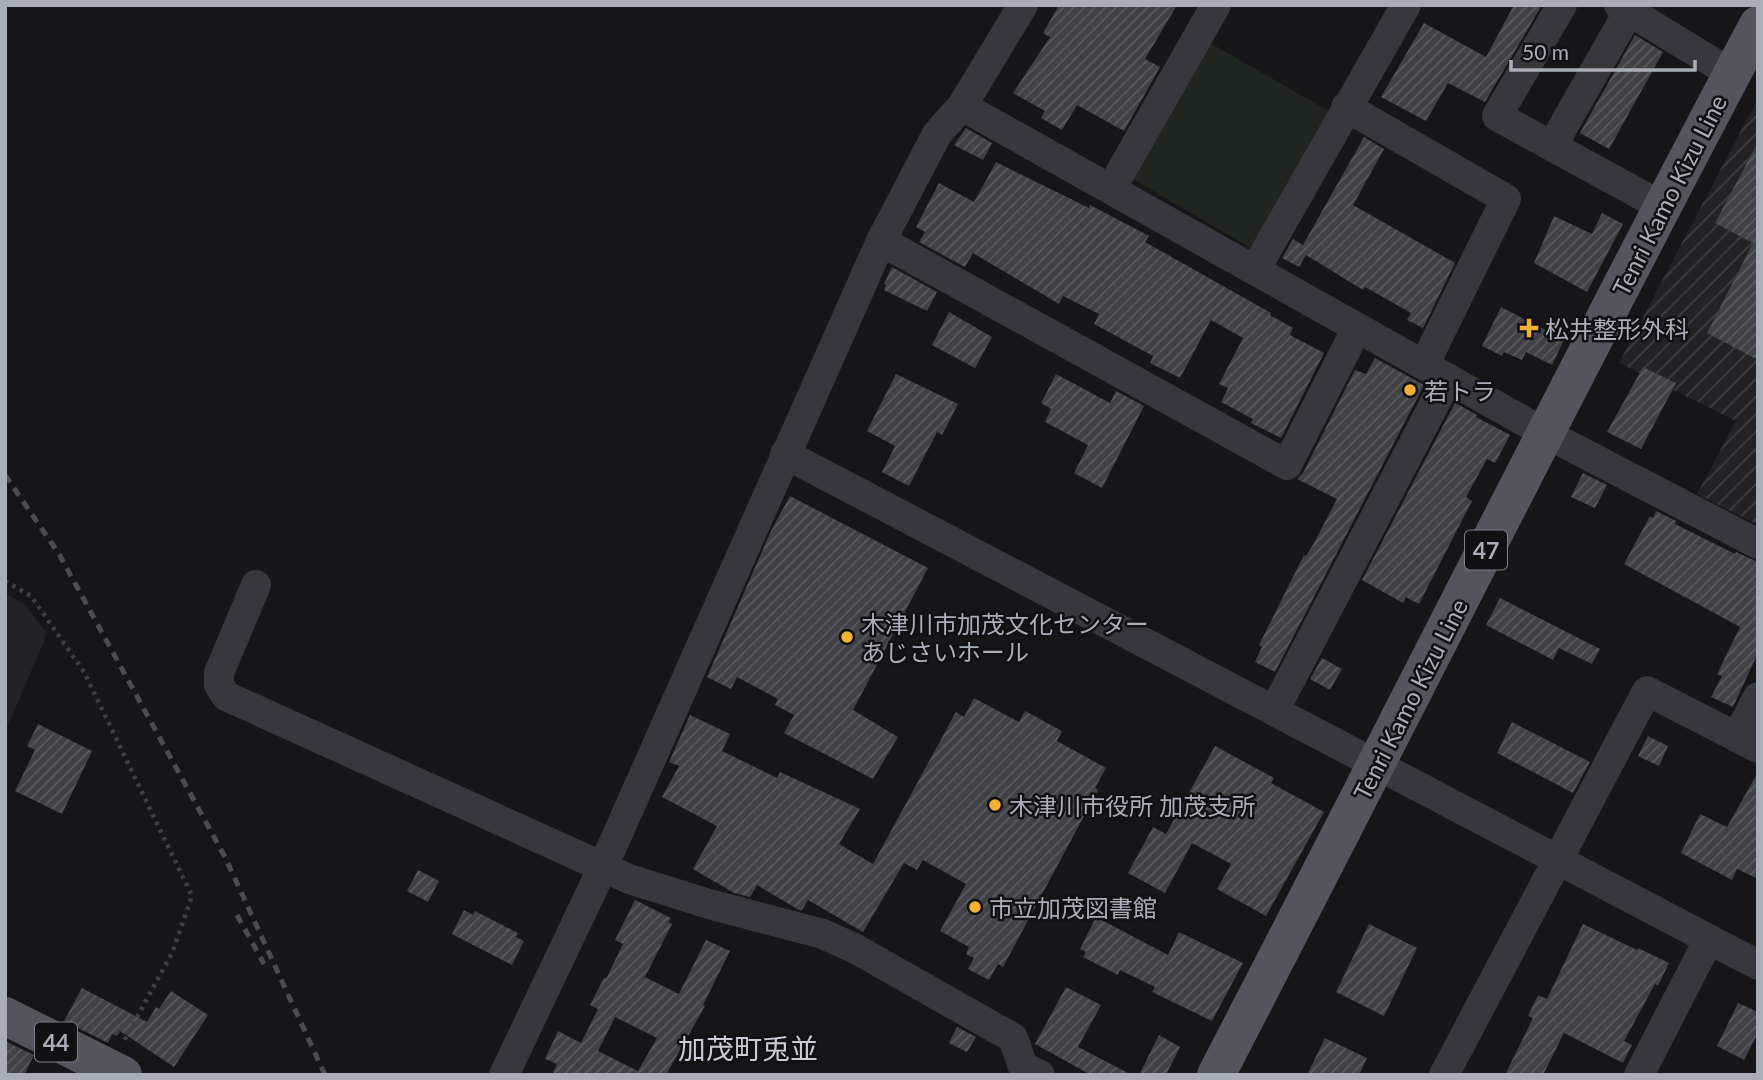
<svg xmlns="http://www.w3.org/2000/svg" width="1763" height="1080" viewBox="0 0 1763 1080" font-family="Lato,'Noto Sans JP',sans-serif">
<defs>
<pattern id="industrial-furrows" width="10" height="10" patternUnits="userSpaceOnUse" patternTransform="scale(1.75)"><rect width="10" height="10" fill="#222225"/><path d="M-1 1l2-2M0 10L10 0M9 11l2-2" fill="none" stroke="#3f3f43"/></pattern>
<pattern id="building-hatch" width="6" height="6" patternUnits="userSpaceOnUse" patternTransform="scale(1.75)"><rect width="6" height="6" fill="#404145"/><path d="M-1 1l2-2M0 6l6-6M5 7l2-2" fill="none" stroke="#595a5e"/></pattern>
</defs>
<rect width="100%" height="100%" fill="#161618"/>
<path fill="#222225" d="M5 593 26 605 47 634 5 732Z"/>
<path fill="url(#industrial-furrows)" d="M1758 98V525L1697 494 1736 421 1619 363Z"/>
<path fill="#1e261f" d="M1205 40 1332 113 1254 250 1126 175Z"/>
<g fill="url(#building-hatch)" fill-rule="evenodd">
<path d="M1059 5H1177L1145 59 1160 67 1124 131 1077 105 1062 130 1041 118 1045 111 1013 93 1050 37 1043 33Z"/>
<path d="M1514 5H1542L1485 102 1448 83 1426 121 1381 97 1424 23 1486 57Z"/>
<path d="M1635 35 1663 52 1609 149 1580 133Z"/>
<path d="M966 128 992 143 983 160 954 145Z"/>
<path d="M1364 137 1384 149 1353 205 1455 263 1423 328 1407 320 1411 313 1365 287 1363 290 1306 255 1299 267 1282 258 1293 239 1303 245Z"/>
<path d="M1758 142V360L1707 333 1753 243 1715 223Z"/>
<path d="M996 162 1089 208 1090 205 1149 236 1145 242 1271 313 1270 315 1293 328 1290 335 1324 353 1281 438 1251 423 1253 419 1221 402 1228 388 1219 384 1243 338 1211 320 1180 378 1150 363 1153 356 1094 324 1099 314 1063 296 1059 304 973 253 965 267 919 242 925 232 916 227 939 183 974 202Z"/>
<path d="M1602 213 1623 224 1587 292 1534 263 1554 216 1592 234Z"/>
<path d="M892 267 937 292 927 311 884 290 886 285 884 284Z"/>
<path d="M1501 307 1564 340 1552 365 1526 352 1522 360 1504 352 1502 356 1482 346Z"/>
<path d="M949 312 992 337 975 368 932 345Z"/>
<path d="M1375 358 1424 385 1275 672 1255 662 1262 647 1259 645 1304 555 1306 556 1314 543 1337 499 1297 479 1303 473 1355 370 1366 374Z"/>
<path d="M1643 367 1676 383 1641 449 1607 432Z"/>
<path d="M896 374 958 404 942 435 937 432 909 486 882 472 895 446 867 431Z"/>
<path d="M1056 374 1110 403 1116 391 1144 406 1102 488 1074 473 1088 445 1045 422 1051 409 1041 403Z"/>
<path d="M1455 403 1477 415 1476 417 1510 435 1495 463 1487 459 1466 497 1472 501 1419 604 1406 597 1403 603 1362 580Z"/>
<path d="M1583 473 1607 485 1595 508 1571 497Z"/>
<path d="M790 496 928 568 853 710 898 737 873 779 784 733 794 715 775 705 778 699 737 677 731 689 707 677 771 531Z"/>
<path d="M1656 511 1676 521 1675 524 1735 554 1736 552 1758 562V653L1733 707 1711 697 1722 676 1717 674 1740 627 1624 564 1650 516 1653 518Z"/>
<path d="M1500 598 1600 649 1592 664 1559 648 1553 660 1486 625Z"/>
<path d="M1322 658 1342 669 1330 690 1310 679Z"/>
<path d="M974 698 1019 722 1025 711 1062 731 1057 741 1106 768 1095 788 1098 790 1003 967 998 964 989 980 968 969 974 958 966 954 969 947 940 931 966 884 923 860 917 870 904 863 863 932 808 900 802 910H799L757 885 750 897 734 893 693 869 717 826 662 797 679 766 669 762 690 715 730 734 722 751 777 778 780 772 860 809 839 844 873 864 956 712 964 717Z"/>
<path d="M1512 722 1590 762 1573 793 1497 753Z"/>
<path d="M38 724 92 751 62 814 15 791 35 750 27 746Z"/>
<path d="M1648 736 1668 746 1659 766 1638 756Z"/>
<path d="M1215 746 1274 778 1271 783 1324 812 1266 916 1217 889 1231 864 1192 843 1165 893 1128 873 1153 827 1166 834Z"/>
<path d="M1758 772V879L1737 869 1732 880 1681 853 1700 814 1727 827Z"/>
<path d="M418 870 439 881 428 902 407 891Z"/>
<path d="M635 900 671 918 668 922 672 924 645 977 679 994 706 940 730 951 703 1005 705 1006 666 1075H552L557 1064 545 1059 558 1031 581 1043 598 1009 590 1005 604 978 606 979 623 944 615 940ZM615 1017 657 1038 638 1071 598 1051Z"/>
<path d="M464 910 473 915 475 911 518 933 516 937 524 941 512 965 452 934Z"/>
<path d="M1096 917 1168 955 1179 932 1243 963 1212 1021 1152 992 1155 987 1120 970 1118 975 1083 957 1086 952 1080 949Z"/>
<path d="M1369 924 1417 948 1384 1016 1336 992Z"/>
<path d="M1583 924 1637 950 1638 948 1669 963 1658 986 1655 984 1624 1041 1632 1045 1623 1063 1564 1033 1543 1075H1505L1533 1018 1528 1016 1538 995 1547 999Z"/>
<path d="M1066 987 1101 1005 1078 1047 1132 1075H1091L1035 1044Z"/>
<path d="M82 988 147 1022 156 1007 159 1009 171 991 208 1015 174 1067 120 1031 117 1036 112 1034 108 1043 64 1021Z"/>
<path d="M1738 1003 1758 1012V1033L1744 1060 1717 1046Z"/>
<path d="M957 1027 976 1037 967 1052 949 1043Z"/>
<path d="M1159 1035 1180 1047 1166 1075H1139Z"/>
<path d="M1325 1038 1367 1058 1359 1075H1307Z"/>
<path d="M5 1041 34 1055 24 1075H5Z"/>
</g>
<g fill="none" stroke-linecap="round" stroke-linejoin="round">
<path stroke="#3d3f44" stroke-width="4.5" stroke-dasharray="3.5 5" stroke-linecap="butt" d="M5 581 31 596 84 672 192 896 172 953 123 1043"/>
<g stroke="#37383d" stroke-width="30">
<path d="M1562 5 1497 116 1663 207"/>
<path d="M1619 5 1732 74"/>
<path d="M962 106 1545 433 1758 544"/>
<path d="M1346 107 1506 199 1424 365"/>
<path d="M1552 146 1629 11"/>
<path d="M1111 189 1216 5"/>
<path d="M881 241 1287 465 1357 328"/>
<path d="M1255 270 1406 5"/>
<path d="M785 454 1758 965"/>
<path d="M256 585 219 673V685L226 696 603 867 881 241 937 134 962 106 1023 5"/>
<path d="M1274 711 1448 378"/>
<path d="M1737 737 1758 697"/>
<path d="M504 1075 603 867 629 879 709 904 823 934 856 949 1013 1038 1023 1067 1040 1075"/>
<path d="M1444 1075 1647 691 1758 748"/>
<path d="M1639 1075 1709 939"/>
</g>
<g stroke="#53555c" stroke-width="38">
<path d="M5 1016 123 1075"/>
<path d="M1216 1075C1398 725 1573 373 1758 25"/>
</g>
<g stroke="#4a4c52" stroke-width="5" stroke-dasharray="9 7" stroke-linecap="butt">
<path d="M5 475 59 554 225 857 325 1075"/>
<path d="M237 915 264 964"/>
</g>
</g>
<g fill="#f2b134" stroke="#111113" stroke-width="2.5">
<path d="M1525.5 317.5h7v7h7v7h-7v7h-7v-7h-7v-7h7z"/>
<circle cx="1410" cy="390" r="7"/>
<circle cx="847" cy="637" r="7"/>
<circle cx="995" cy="805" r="7"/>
<circle cx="975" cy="907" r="7"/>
</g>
<g text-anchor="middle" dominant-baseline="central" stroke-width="5" stroke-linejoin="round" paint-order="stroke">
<g fill="#111113" stroke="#7b7e86" stroke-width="2">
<rect x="1465" y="530.5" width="42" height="39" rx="5"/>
<rect x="35" y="1022.5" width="42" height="39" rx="5"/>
</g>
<g font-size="23" font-weight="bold" fill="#a8adb8">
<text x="1486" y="550">47</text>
<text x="56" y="1042">44</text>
</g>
<g font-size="24" fill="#a8adb8" stroke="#111113">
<text transform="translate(1669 195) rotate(-63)">Tenri Kamo Kizu Line</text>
<text transform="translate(1410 699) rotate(-63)">Tenri Kamo Kizu Line</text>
</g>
<g font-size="24" fill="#a8adb8" stroke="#111113" text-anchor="start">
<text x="1545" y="328">松井整形外科</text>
<text x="1424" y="390">若トラ</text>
<text x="861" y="623">木津川市加茂文化センター<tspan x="861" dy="28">あじさいホール</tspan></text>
<text x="1009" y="805">木津川市役所 加茂支所</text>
<text x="989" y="907">市立加茂図書館</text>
</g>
<g font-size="28" fill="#c9ccd4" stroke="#111113">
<text x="748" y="1048">加茂町兎並</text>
</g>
</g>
<rect width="1763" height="1080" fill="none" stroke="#a8adb8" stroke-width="14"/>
<path d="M1511 60v10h184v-10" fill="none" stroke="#a8adb8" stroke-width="3.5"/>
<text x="1522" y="60" font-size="21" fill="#a8adb8" stroke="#111113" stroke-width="5" paint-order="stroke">50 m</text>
</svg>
